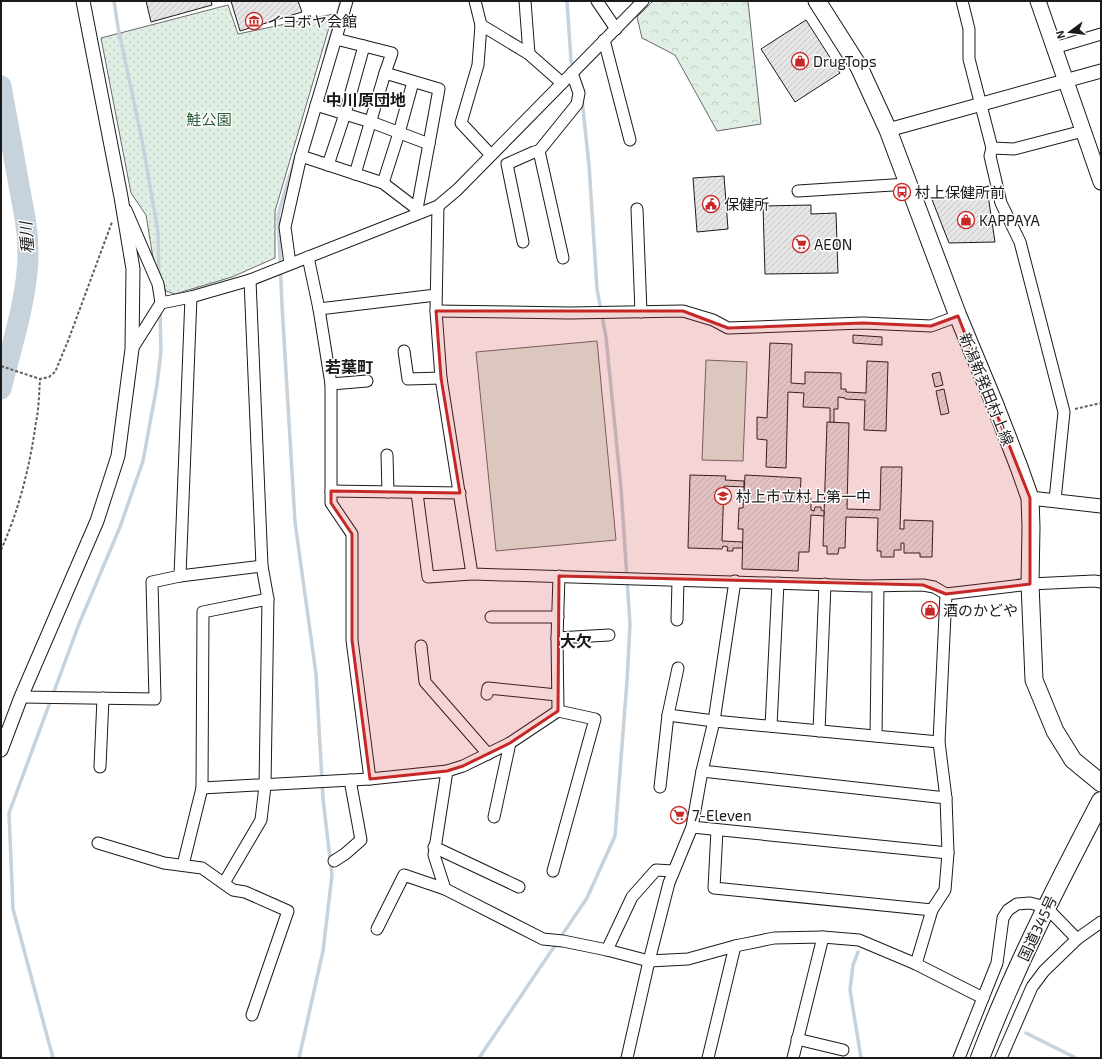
<svg xmlns="http://www.w3.org/2000/svg" width="1102" height="1059" viewBox="0 0 1102 1059" font-family="'Exo 2','Noto Sans JP',sans-serif">
<defs>
<pattern id="forest-crowns" width="20" height="18" patternUnits="userSpaceOnUse"><rect width="20" height="18" fill="#e0efe3"/><path d="M2 6a3 3 0 1 1 6 0M12 15a3 3 0 1 1 6 0" fill="none" stroke="#c0ccc2"/></pattern>
<pattern id="park-dots" width="8" height="8" patternUnits="userSpaceOnUse"><rect width="8" height="8" fill="#e0efe3"/><path d="M2 2h.1M6 6h.1" fill="none" stroke="#c0ccc2" stroke-width="1.8" stroke-linecap="round"/></pattern>
<pattern id="building-hatch" width="6" height="6" patternUnits="userSpaceOnUse"><rect width="6" height="6" fill="#e6e6e6"/><path d="M-1 1l2-2M0 6l6-6M5 7l2-2" fill="none" stroke="#c5c5c5"/></pattern>
</defs>
<rect width="100%" height="100%" fill="#fff"/>
<path fill="url(#forest-crowns)" stroke="#6a6a6a" d="M653 1H748L761 124 717 131 675 55 642 38 637 17Z"/>
<path fill="url(#park-dots)" stroke="#6a6a6a" d="M228 5 238 34 333 14 275 211V258L232 277 175 294 166 291 155 270 146 215 131 193 101 38Z"/>
<g fill="#e0efe3" stroke="#6a6a6a">
<path d="M597 341 616 540 496 551 476 352Z"/>
<path d="M706 360 747 362 743 461 702 460Z"/>
</g>
<g fill="none" stroke-linecap="round" stroke-linejoin="round">
<g stroke="#c6d2dc" stroke-width="3.5">
<path d="M114 1 118 27 142 140 158 232 159 278"/>
<path d="M567 1 571 61 574 69"/>
<path d="M326 52 341 1"/>
<path d="M295 158 278 215 282 305 295 522 316 674 323 799 332 875 323 951 299 1058"/>
<path d="M858 952 853 965 850 990 861 1058"/>
<path d="M1026 1033 1076 1058"/>
<path d="M53 1058 13 909 9 813 79 624 120 527 143 461 157 385 161 351 160 312"/>
<path d="M479 1058 587 898 615 836 627 681 630 624 621 488 606 337 597 289 589 165 582 100"/>
</g>
<path stroke="#c6d2dc" stroke-width="21" d="M1 86 25 218C27 230 28 242 28 254 28 296 11 348 1 389"/>
</g>
<g fill="url(#building-hatch)" stroke="#1a1a1a">
<path d="M146 1H211L212 5 151 22Z"/>
<path d="M231 1H298L302 12 240 31Z"/>
<path d="M806 20 840 73 795 102 761 49Z"/>
<path d="M724 176 728 229 697 232 693 178Z"/>
<path d="M988 195 995 242 949 243 931 197Z"/>
<path d="M811 205V214L836 213 838 273 765 274 763 206Z"/>
<path d="M853 335 882 337V345L853 343Z"/>
<path d="M770 343 792 344 791 383 805 384V372L841 373V389H846V392L866 393 867 361 888 362 886 431 864 430 865 400 845 399V398L838 397V409H834V423H830V408L803 407 804 393 788 392 786 468 766 467 767 440 757 439V417L767 418Z"/>
<path d="M940 372 943 385 935 387 932 374Z"/>
<path d="M944 389 949 413 941 415 936 391Z"/>
<path d="M827 422 849 423 847 509 880 510 881 467H902L900 529H904V520L933 521 932 557H920V553H904V543H901V550H894V557H881V551H877L878 518 846 517 845 548H839L838 554H827V546H823Z"/>
<path d="M690 475 726 476 725 480 744 481V487L724 486 722 541 743 542V548H733V551H727L728 547 723 546 722 549 688 548Z"/>
<path d="M745 475 801 478 800 497 811 498V510L814 511 815 507H821V510L824 511V516L811 515 809 552H799L798 571 742 569 743 529H738L739 508H743Z"/>
</g>
<g fill="none" stroke-linecap="round" stroke-linejoin="round">
<g stroke="#1a1a1a" stroke-width="13">
<g id="minor">
<path d="M475 1 481 25 529 54 562 83"/>
<path d="M525 1 529 54"/>
<path d="M597 1 616 29"/>
<path d="M962 1 969 29V59L992 148 990 156 1001 203 1020 242 1064 412 1055 500"/>
<path d="M481 25 478 65 461 123 491 155"/>
<path d="M336 39 392 53 385 73"/>
<path d="M604 40 630 140"/>
<path d="M1054 48 1101 34"/>
<path d="M316 105 371 122 429 144"/>
<path d="M992 148 1014 149 1083 131"/>
<path d="M301 156 383 183 421 212"/>
<path d="M328 165 345 114 364 46"/>
<path d="M355 174 385 73 439 89 417 209"/>
<path d="M383 183 399 133 413 82"/>
<path d="M798 191 908 184"/>
<path d="M438 206 436 311 441 378 472 574 866 586 923 585 934 587 946 594 1030 584 1094 581 1101 582"/>
<path d="M637 209 641 312"/>
<path d="M126 210 158 284 161 303 132 349"/>
<path d="M523 242 507 164 534 152 539 151"/>
<path d="M308 257 319 309 331 384V503L352 534V640L370 779"/>
<path d="M563 258 539 151 577 104 579 93 572 73"/>
<path d="M290 264 285 227 301 156 347 1"/>
<path d="M161 303 191 297 250 280 438 206 457 190 643 1"/>
<path d="M319 309 436 295"/>
<path d="M436 311 570 313 683 311 713 320 728 328 863 323 931 326 958 316"/>
<path d="M404 351 408 379 441 378"/>
<path d="M331 384 367 381"/>
<path d="M387 455 388 492"/>
<path d="M331 491 460 493"/>
<path d="M417 493 428 577 472 574"/>
<path d="M180 576 262 566"/>
<path d="M491 617H558"/>
<path d="M677 620 678 581"/>
<path d="M557 638 609 635"/>
<path d="M421 646 425 682 488 754"/>
<path d="M487 694 488 688 557 695"/>
<path d="M21 697 155 699 152 582 180 576 191 297"/>
<path d="M668 715 678 668"/>
<path d="M771 726 778 583"/>
<path d="M819 731 825 584"/>
<path d="M876 736 878 586"/>
<path d="M100 767 103 698"/>
<path d="M702 771 946 798"/>
<path d="M660 787 668 715 714 721 939 742"/>
<path d="M202 788 370 779 447 771 463 766 510 743 558 711 557 638 559 576"/>
<path d="M494 817 510 743"/>
<path d="M692 827 948 853"/>
<path d="M717 830 714 888 932 910"/>
<path d="M98 843 164 863 202 868 233 890 245 892 288 911 252 1015"/>
<path d="M434 847 519 887"/>
<path d="M334 861 345 854 361 840 350 780"/>
<path d="M183 865 202 788 203 612 268 599"/>
<path d="M553 871 595 719 558 711"/>
<path d="M673 871 656 870 632 897 607 950 649 961 688 959 735 946 774 938 823 937 859 940 916 964 983 998"/>
<path d="M224 883 261 820 265 786 268 599 262 566 250 280"/>
<path d="M445 889 543 939 563 941 607 950"/>
<path d="M377 929 404 875 445 889 434 855 447 771"/>
<path d="M916 964 932 910 945 890 948 853 946 798 939 742 946 594"/>
<path d="M797 1039 843 1050"/>
<path d="M627 1058 649 961 669 883 692 827 702 771 714 721 735 581"/>
<path d="M708 1058 735 946"/>
<path d="M793 1058 823 937"/>
<path d="M959 1058 997 963 1003 918 1008 910 1017 904 1030 903 1046 907 1077 939"/>
<path d="M1001 1058 1032 987 1044 971 1077 939 1101 922"/>
</g>
</g>
<g stroke="#1a1a1a" stroke-width="15">
<g id="tertiary">
<path d="M888 130 1101 71"/>
<path d="M1030 498 1101 506"/>
<path d="M1 750 21 697 97 521 118 456 132 349 133 269 121 197 83 1"/>
</g>
</g>
<g stroke="#1a1a1a" stroke-width="17">
<path id="secondary" d="M1038 1 1101 182"/>
</g>
<g stroke="#1a1a1a" stroke-width="19">
<path id="primary" d="M817 1 859 67 888 130 958 316 995 405 1019 467 1030 498 1031 527 1030 584 1034 680 1055 731 1073 760 1101 783"/>
</g>
<g stroke="#1a1a1a" stroke-width="20">
<path id="trunk" d="M980 1058C1014 969 1057 885 1101 801"/>
</g>
<g stroke="#5f5f5f" stroke-width="2" stroke-dasharray="3 2" stroke-linecap="butt">
<path d="M1 366 40 379 49 377 55 372 68 341 112 222"/>
<path d="M1075 409 1101 403"/>
<path d="M1 550C19 510 30 466 36 422 39 408 39 393 40 379"/>
</g>
<use href="#minor" stroke="#fff" stroke-width="11"/>
<use href="#tertiary" stroke="#fff" stroke-width="13"/>
<use href="#secondary" stroke="#fff" stroke-width="15"/>
<use href="#primary" stroke="#fff" stroke-width="17"/>
<use href="#trunk" stroke="#fff" stroke-width="18"/>
</g>
<path fill="#c62828" fill-opacity="0.2" stroke="#c62828" stroke-width="3" stroke-linejoin="round" d="M436 311H683L728 328 863 323 931 326 958 316 1030 498V584L946 594 923 585 559 576 558 711 510 743 463 766 447 771 370 779 352 640V534L331 503V491L460 493 441 378Z"/>
<defs>
<g id="museum-ring" transform="scale(0.9)"><circle r="9.5" fill="#fff" stroke="#c62828" stroke-width="1.5"/><path d="M0-6L6-3V-2H-6V-3ZM-5-1h2V3h-2ZM-1-1h2V3h-2ZM3-1h2V3H3ZM-6 4H6V6H-6Z" fill="#c62828"/></g>
<g id="shop-ring" transform="scale(0.9)"><circle r="9.5" fill="#fff" stroke="#c62828" stroke-width="1.5"/><path d="M-5-2.5h2.3a2.7 3.5 0 0 1 5.4 0H5L5.5 6h-11ZM-1.5-2.5h3a1.5 2.3 0 0 0-3 0Z" fill="#c62828"/></g>
<g id="bus-ring" transform="scale(0.9)"><circle r="9.5" fill="#fff" stroke="#c62828" stroke-width="1.5"/><path d="M-5-6H5V4H4V6H2V4H-2V6H-4V4H-5ZM-3.5-4V0h7V-4ZM-3.5 1.2v1.5H-2V1.2ZM2 1.2v1.5H3.5V1.2Z" fill="#c62828"/></g>
<g id="civic-ring" transform="scale(0.9)"><circle r="9.5" fill="#fff" stroke="#c62828" stroke-width="1.5"/><path d="M-.6-6.5H3V-4.5H.6V-3L4-1V1h2V6H-6V1h2V-1L-.6-3ZM-1.2 2.5V6h2.4V2.5Z" fill="#c62828"/></g>
<g id="supermarket-ring" transform="scale(0.9)"><circle r="9.5" fill="#fff" stroke="#c62828" stroke-width="1.5"/><path d="M-6-5.5h2.5l.6 2H6L4.5 2H-2.5L-4.4-4H-6ZM-1.5 3.2a1.3 1.3 0 1 0 .1 0ZM3 3.2a1.3 1.3 0 1 0 .1 0Z" fill="#c62828"/></g>
<g id="school-ring" transform="scale(0.9)"><circle r="9.5" fill="#fff" stroke="#c62828" stroke-width="1.5"/><path d="M0-5L7-2L0 1L-7-2ZM-4 1L0 2.5L4 1V4Q0 6-4 4Z" fill="#c62828"/></g>
</defs>
<g fill-rule="evenodd">
<use href="#museum-ring" x="254" y="21"/>
<use href="#shop-ring" x="800" y="61"/>
<use href="#bus-ring" x="902" y="192"/>
<use href="#civic-ring" x="711" y="204"/>
<use href="#shop-ring" x="966" y="220"/>
<use href="#supermarket-ring" x="801" y="244"/>
<use href="#school-ring" x="723" y="496"/>
<use href="#shop-ring" x="930" y="610"/>
<use href="#supermarket-ring" x="679" y="815"/>
</g>
<g text-anchor="middle" dominant-baseline="central" stroke-width="3" stroke-linejoin="round" paint-order="stroke">
<g font-size="15" fill="#1a1a1a" stroke="#fff" text-anchor="start">
<text x="267" y="21">イヨボヤ会館</text>
<text x="813" y="61">DrugTops</text>
<text x="915" y="192">村上保健所前</text>
<text x="724" y="204">保健所</text>
<text x="979" y="220">KAPPAYA</text>
<text x="814" y="244">AEON</text>
<text x="736" y="496">村上市立村上第一中</text>
<text x="943" y="610">酒のかどや</text>
<text x="692" y="815">7-Eleven</text>
</g>
<g font-size="15" fill="#2b5a34" stroke="#fff">
<text x="209" y="119">鮭公園</text>
</g>
<g font-size="15" fill="#1a1a1a" stroke="#fff">
<text transform="translate(987 389) rotate(68)">新潟新発田村上線</text>
<text transform="translate(1037 928) rotate(-65)">国道345号</text>
</g>
<g font-size="16" font-weight="bold" fill="#1a1a1a" stroke="#fff">
<text x="366" y="99">中川原団地</text>
<text x="349" y="366">若葉町</text>
<text x="576" y="640">大欠</text>
</g>
<g font-size="16" font-style="italic" fill="#1a1a1a" stroke="#fff">
<text transform="translate(26 238) rotate(-94)">種川</text>
</g>
</g>
<rect width="1102" height="1059" fill="none" stroke="#1a1a1a" stroke-width="4"/>
<g transform="translate(1070 32) rotate(255)" stroke="#ffffff" stroke-width="3" paint-order="stroke">
<path d="M0-3L7 15L0 10L-7 15Z" fill="#1a1a1a"/>
<text y="-6" font-size="11" font-weight="bold" text-anchor="middle" fill="#1a1a1a">N</text>
</g>
</svg>
